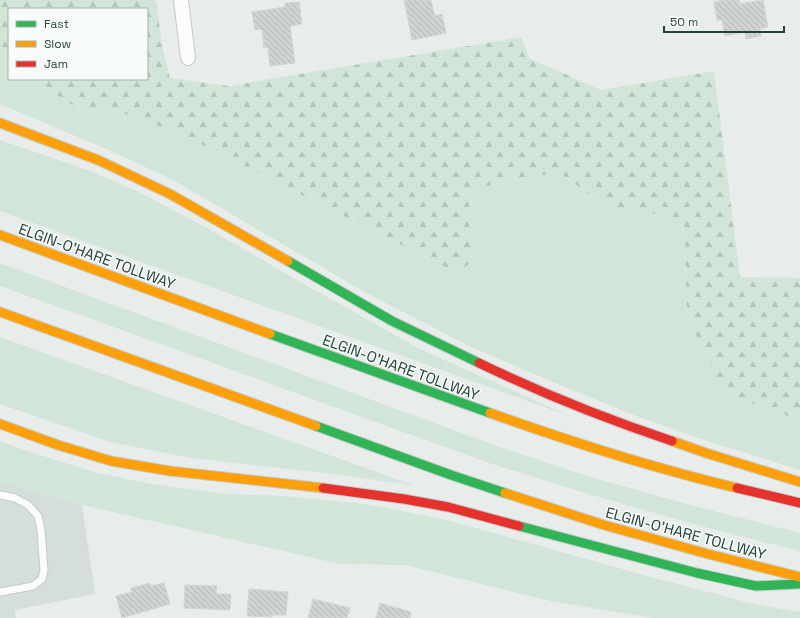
<svg xmlns="http://www.w3.org/2000/svg" width="800" height="618" viewBox="0 0 800 618" font-family="'Space Grotesk',sans-serif">
<defs>
<pattern id="forest-firs" width="22" height="20" patternUnits="userSpaceOnUse"><rect width="22" height="20" fill="#d1e6d8"/><path d="M5 1l3.5 6h-7zM16 11l3.5 6h-7z" fill="#b3c6ba"/></pattern>
<pattern id="building-back-hatch" width="6" height="6" patternUnits="userSpaceOnUse"><rect width="6" height="6" fill="#cfd4d2"/><path d="M-1 5l2 2M0 0l6 6M5-1l2 2" fill="none" stroke="#b2b7b5"/></pattern>
</defs>
<rect width="100%" height="100%" fill="#e8edeb"/>
<path fill="#d6dedb" d="M0 481 82 505 95 594 15 610 16 618H0Z"/>
<g fill="#d1e6d8">
<path d="M0 58 9 64V79H32L87 114 114 109 183 135 419 254 475 244 467 218 473 190 512 179 559 173 609 208 659 214 685 233 687 316 725 393 800 420V470L698 438 636 416 550 381 471 347 370 295 171 179 111 151 0 104Z"/>
<path d="M0 140 91 171 137 191 207 228 311 288 420 349 572 417 0 211Z"/>
<path d="M0 263 497 446 590 477 698 507 800 533V551L693 524 585 493 492 464 0 286Z"/>
<path d="M0 337 416 486 342 475 191 458 110 442 0 404Z"/>
<path d="M0 441 30 452 98 473 151 484 225 494 285 496 366 504 447 520 651 577 754 604 800 612V618H653L550 601 405 565 340 564 82 505 0 481Z"/>
</g>
<path fill="url(#forest-firs)" d="M0 0H156L162 46 170 78 229 86 522 37 529 58 601 90 714 71 740 277 800 278V420L725 394 687 316 685 233 659 214 614 211 559 173 512 179 473 190 467 218 475 244 473 260 461 271 443 266 183 135 114 110 87 114 32 79H147V9H9V64L0 58Z"/>
<g fill="url(#building-back-hatch)" stroke="#d1d6d4">
<path d="M404 0H431L435 16 442 14 446 33 412 40Z"/>
<path d="M723 0H739L740 4 763 0 768 27 760 29 761 36 746 39 745 32 725 36 722 20H717L714 2Z"/>
<path d="M299 2 302 24 290 26 295 63 270 66 268 47 264 48 262 29 255 30 252 12 285 7V3Z"/>
<path d="M150 583 151 586 164 583 170 604 122 618 116 596 132 592 131 588Z"/>
<path d="M185 585 217 586 216 594H231L230 610 184 608Z"/>
<path d="M249 589 288 592 286 615H272V617L247 616Z"/>
<path d="M313 599 350 608 347 618H308Z"/>
<path d="M380 603 411 612 410 618H376Z"/>
</g>
<g fill="none" stroke-linecap="round" stroke-linejoin="round">
<g stroke="#c5cac8" stroke-width="9">
<path id="lane" d="M0 495 15 498 28 505 38 516 41 530 44 570 42 579 33 586 0 592"/>
</g>
<g stroke="#c5cac8" stroke-width="16">
<path id="street" d="M181 0 188 58"/>
</g>
<g stroke="#c3ccc9" stroke-width="11">
<g id="fast">
<path d="M288 261 392 321 479 363"/>
<path d="M270 334 490 413"/>
<path d="M316 426 451 475 505 493"/>
<path d="M519 526 697 573 756 586 798 584"/>
</g>
</g>
<g stroke="#c3ccc9" stroke-width="11">
<g id="slow">
<path d="M0 123 98 160 170 194 288 261"/>
<path d="M0 235 270 334"/>
<path d="M0 312 316 426"/>
<path d="M490 413C571 442 653 468 737 488"/>
<path d="M0 424 58 445 111 461 170 471 323 488"/>
<path d="M672 441 706 453 800 482"/>
<path d="M505 493 604 525 708 554 800 577"/>
</g>
</g>
<g stroke="#c3ccc9" stroke-width="11">
<g id="jam">
<path d="M479 363C541 393 606 419 672 441"/>
<path d="M323 488 404 499 448 507 519 526"/>
<path d="M737 488 800 503"/>
</g>
</g>
<use href="#lane" stroke="#fcfcfc" stroke-width="7"/>
<use href="#street" stroke="#fcfcfc" stroke-width="14"/>
<use href="#fast" stroke="#30b455" stroke-width="9"/>
<use href="#slow" stroke="#ff9f0a" stroke-width="9"/>
<use href="#jam" stroke="#e5322d" stroke-width="9"/>
</g>
<g text-anchor="middle" dominant-baseline="central" stroke-width="3" stroke-linejoin="round" paint-order="stroke">
<g font-size="15" fill="#24423a" stroke="#f7fbf9">
<text transform="translate(97 256) rotate(20)">ELGIN-O'HARE TOLLWAY</text>
<text transform="translate(401 367) rotate(20)">ELGIN-O'HARE TOLLWAY</text>
<text transform="translate(686 533) rotate(15)">ELGIN-O'HARE TOLLWAY</text>
</g>
</g>
<rect x="8" y="8" width="140" height="72" fill="#f7fbf9" stroke="#a3b1ad"/>
<rect x="16" y="21" width="20" height="6" fill="#30b455" stroke="#a3b1ad"/>
<text x="44" y="28" font-size="12" fill="#24423a">Fast</text>
<rect x="16" y="41" width="20" height="6" fill="#ff9f0a" stroke="#a3b1ad"/>
<text x="44" y="48" font-size="12" fill="#24423a">Slow</text>
<rect x="16" y="61" width="20" height="6" fill="#e5322d" stroke="#a3b1ad"/>
<text x="44" y="68" font-size="12" fill="#24423a">Jam</text>
<path d="M664 26v6h120v-6" fill="none" stroke="#24423a" stroke-width="2"/>
<text x="670" y="26" font-size="12" fill="#24423a" stroke="#f7fbf9" stroke-width="3" paint-order="stroke">50 m</text>
</svg>
